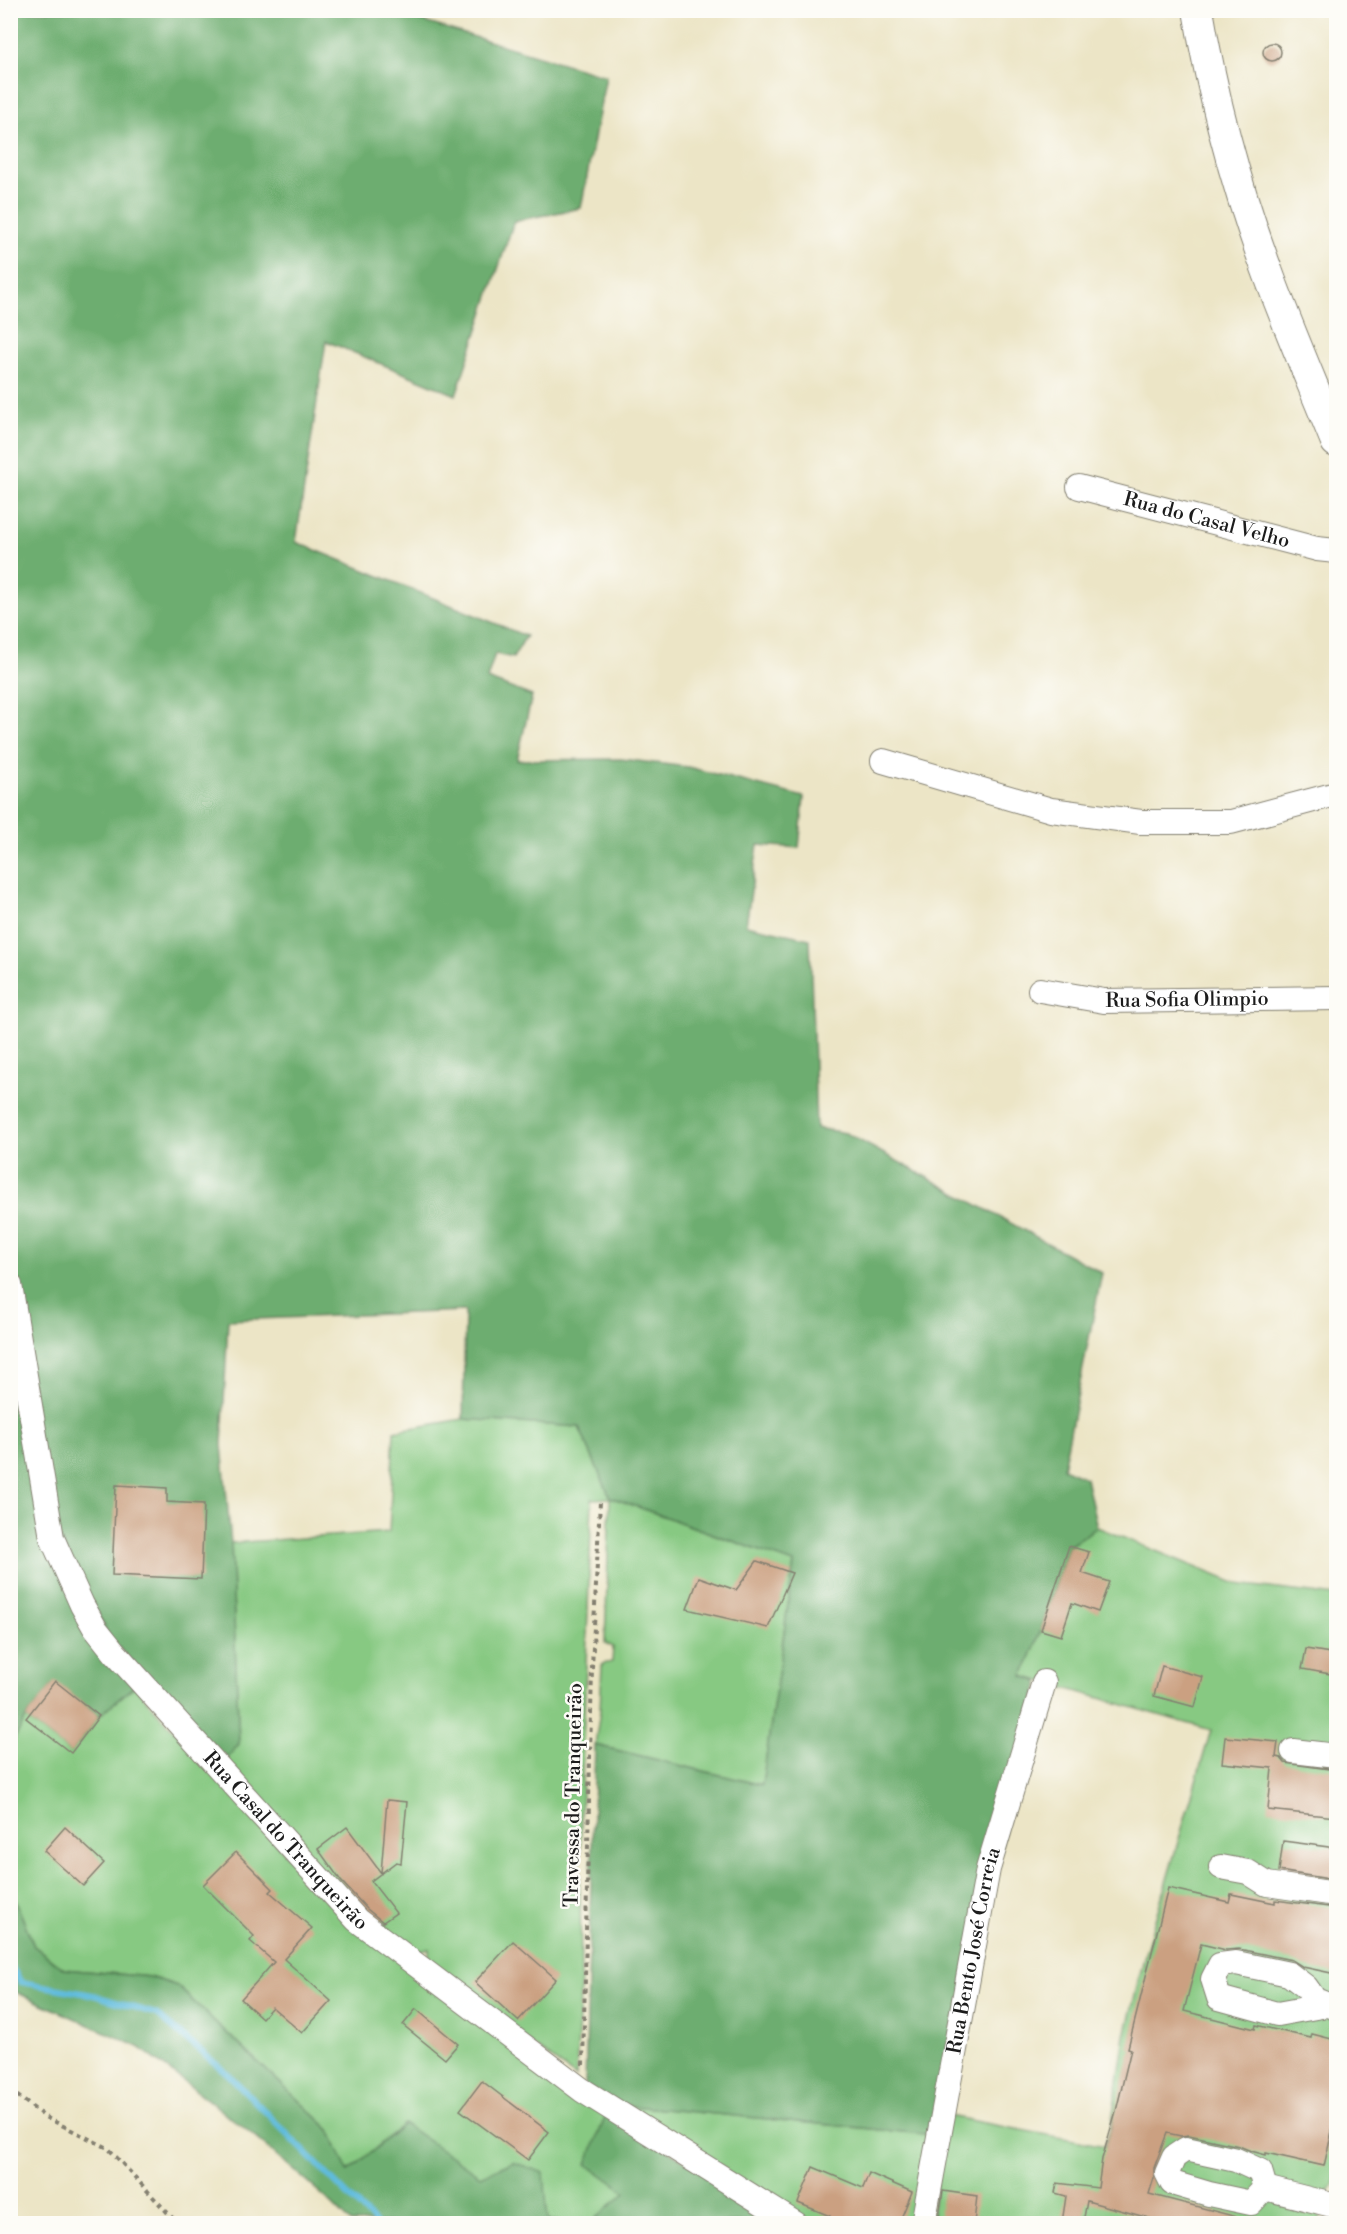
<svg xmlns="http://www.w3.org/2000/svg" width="1347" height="2234" viewBox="0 0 1347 2234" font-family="'Libre Bodoni',serif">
<rect width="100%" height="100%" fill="#fdfcf7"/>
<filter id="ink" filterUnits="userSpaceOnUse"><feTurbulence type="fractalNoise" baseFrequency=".0167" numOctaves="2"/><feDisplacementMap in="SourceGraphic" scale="12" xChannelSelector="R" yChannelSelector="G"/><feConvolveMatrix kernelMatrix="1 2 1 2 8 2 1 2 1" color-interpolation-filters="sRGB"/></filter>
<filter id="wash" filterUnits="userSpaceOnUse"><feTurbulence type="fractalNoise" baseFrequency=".008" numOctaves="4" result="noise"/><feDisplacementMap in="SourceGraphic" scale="24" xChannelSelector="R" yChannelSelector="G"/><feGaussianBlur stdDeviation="1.35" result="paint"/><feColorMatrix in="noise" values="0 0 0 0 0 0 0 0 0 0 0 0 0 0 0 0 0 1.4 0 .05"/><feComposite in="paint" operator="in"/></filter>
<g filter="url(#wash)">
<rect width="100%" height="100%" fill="#ece5c6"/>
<g fill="#87c982" stroke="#52724f" stroke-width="1.5">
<path d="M463 1419 579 1427 610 1497 794 1563 762 1785 595 1745 600 1710 602 1664 612 1662 613 1647 605 1643 610 1498 592 1499 583 1747 580 1872 581 1976 576 2077 429 1968V1948L412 1953 375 1928 222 1764 239 1744 231 1543 389 1532 394 1431Z"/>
<path d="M1097 1527 1237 1584 1336 1596V2174L1334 2184 1321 2202 1320 2223 930 2224 948 2116 1105 2146 1111 2126 1125 2036 1145 1954 1211 1730 1023 1676 1041 1630 1069 1546Z"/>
<path d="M134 1686 291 1860 607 2112 626 2192 590 2223H568L548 2220 513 2162 480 2176 404 2125 348 2173 330 2130 177 1986 150 1977 64 1969 34 1946 11 1890V1745L26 1718 71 1753 99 1716Z"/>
<path d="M611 2104 934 2135 917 2223H810Z"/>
</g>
<g fill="#6dad70" stroke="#446446" stroke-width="1.5">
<path d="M10 11H388L606 76 581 208 514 221 456 395 326 341 296 542 526 636 513 658 495 654 487 679 532 696 517 760 621 759 688 767 804 797 799 848 758 845 746 925 810 939 816 1128 846 1133 1102 1273 1063 1468 1086 1478 1097 1527 1069 1546 1041 1630 1023 1676 1039 1682 934 2135 611 2104 585 2085 595 1745 762 1785 794 1563 610 1497 579 1427 463 1419 465 1311 228 1320 222 1445 231 1543 239 1744 222 1764 95 1621 52 1538 10 1261Z"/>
<path d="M10 1326 36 1490 134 1686 99 1716 55 1682 26 1718 11 1745Z"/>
<path d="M11 1890 34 1946 64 1969 150 1977 177 1986 330 2130 348 2172 404 2124 480 2176 513 2162 544 2173 548 2220 568 2223H351L327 2199 252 2134 139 2047 11 1990Z"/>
<path d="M607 2112 784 2223H590L626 2192 587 2164Z"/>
</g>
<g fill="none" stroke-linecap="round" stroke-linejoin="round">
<path stroke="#5fbbdd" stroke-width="6" d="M10 1965 21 1982 93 1995 156 2014 228 2074 376 2224"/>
</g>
<g id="blocks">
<g fill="#cba081">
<circle cx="1272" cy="52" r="9"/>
<path d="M116 1485 167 1488V1502L204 1504 201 1579 112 1575Z"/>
<path d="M1069 1546 1089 1552 1082 1573 1109 1582 1098 1612 1072 1603 1061 1636 1041 1630Z"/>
<path d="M757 1561 792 1573 768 1628 687 1609 699 1577 736 1590Z"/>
<path d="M1306 1649 1336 1654V1675L1302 1669Z"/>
<path d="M1162 1666 1203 1677 1195 1707 1154 1696Z"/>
<path d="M55 1681 99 1716 71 1753 26 1718Z"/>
<path d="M1225 1737 1278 1742 1276 1757 1281 1758 1285 1763 1336 1770V1817L1268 1810 1272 1768 1222 1763Z"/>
<path d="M387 1800 407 1802 401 1863 396 1862 371 1881 396 1913 383 1922 367 1909 341 1881 318 1849 347 1827 381 1873Z"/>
<path d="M65 1827 104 1863 83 1886 44 1851Z"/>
<path d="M1283 1841 1336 1848V1880L1279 1871Z"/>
<path d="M236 1852 273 1889 270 1892 312 1928 284 1959 331 2001 302 2033 272 2007 262 2018 241 1999 274 1962 250 1941 254 1936 203 1885Z"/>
<path d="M1168 1888 1229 1902 1231 1894 1275 1903V1900L1336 1908V1974L1303 1967 1292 1960 1239 1949 1226 1950 1201 1944 1184 2011 1255 2029 1256 2025 1311 2038 1312 2034 1336 2040V2114L1324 2166 1266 2153V2155L1251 2151 1239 2146 1189 2135 1181 2136 1167 2133 1154 2168V2178L1149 2194 1241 2218V2223H1155L1156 2220 1087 2201 1083 2223H1062L1066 2196 1055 2193 1057 2183 1098 2188 1102 2159 1116 2111 1131 2049 1128 2048Z"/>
<path d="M513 1941 556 1979 518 2021 475 1982Z"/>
<path d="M416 2009 458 2044 445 2059 403 2025Z"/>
<path d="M482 2081 549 2132 528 2160 460 2110Z"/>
<path d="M813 2167 863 2188 869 2173 912 2192 899 2223H829L830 2216 798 2203Z"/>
<path d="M943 2191 977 2196 974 2223H938Z"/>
</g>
</g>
</g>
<g filter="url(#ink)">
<use href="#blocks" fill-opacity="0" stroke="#848071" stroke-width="1.5"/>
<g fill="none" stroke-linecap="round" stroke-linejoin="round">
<g stroke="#848071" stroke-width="26">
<g id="minor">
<path id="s1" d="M1079 487 1317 549 1336 551"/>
<path d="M883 761 1051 810 1141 822H1231L1336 794"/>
<path id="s2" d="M1040 990 1104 1001 1336 998"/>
<path id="s3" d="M10 1285 52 1538 82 1605 95 1628 115 1653 357 1920 582 2090 796 2224"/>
<path d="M1293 1751 1336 1756"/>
<path d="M1221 1867 1248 1872 1267 1884 1336 1894"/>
<path d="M1327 2005 1277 2014 1219 1998 1213 1979 1220 1965 1236 1963 1289 1974 1306 1987 1315 2000 1336 2008"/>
<path d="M1186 2149 1236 2160 1260 2171 1265 2188 1251 2203 1209 2194 1172 2183 1167 2173 1174 2157Z"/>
<path d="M1265 2188 1336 2206"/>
<path id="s4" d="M923 2224 988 1869 1044 1682"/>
</g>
</g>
<g stroke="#848071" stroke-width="32">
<path id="major" d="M1198 10C1213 99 1236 186 1267 270 1288 328 1313 385 1336 442"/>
</g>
<g stroke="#848071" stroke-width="4" stroke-dasharray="4.5 4.5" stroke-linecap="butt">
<path d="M583 2065 592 1668 600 1501"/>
<path d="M10 2090 45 2117 108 2148 178 2224"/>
</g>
<use href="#minor" stroke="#fff" stroke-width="24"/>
<use href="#major" stroke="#fff" stroke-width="30"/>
</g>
</g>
<g text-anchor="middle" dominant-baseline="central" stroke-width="5" stroke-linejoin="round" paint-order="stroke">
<g font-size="20" fill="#1c1c1c" stroke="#fdfcf7">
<text stroke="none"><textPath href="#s1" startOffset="132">Rua do Casal Velho</textPath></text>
<text stroke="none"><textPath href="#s2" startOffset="148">Rua Sofia Olimpio</textPath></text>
<text transform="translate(574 1795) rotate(-89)">Travessa do Tranqueirão</text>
<text stroke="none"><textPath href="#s3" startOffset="642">Rua Casal do Tranqueirão</textPath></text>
<text stroke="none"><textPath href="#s4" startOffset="278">Rua Bento José Correia</textPath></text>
</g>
</g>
<rect width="1347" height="2234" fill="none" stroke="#fdfcf7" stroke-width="36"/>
</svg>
